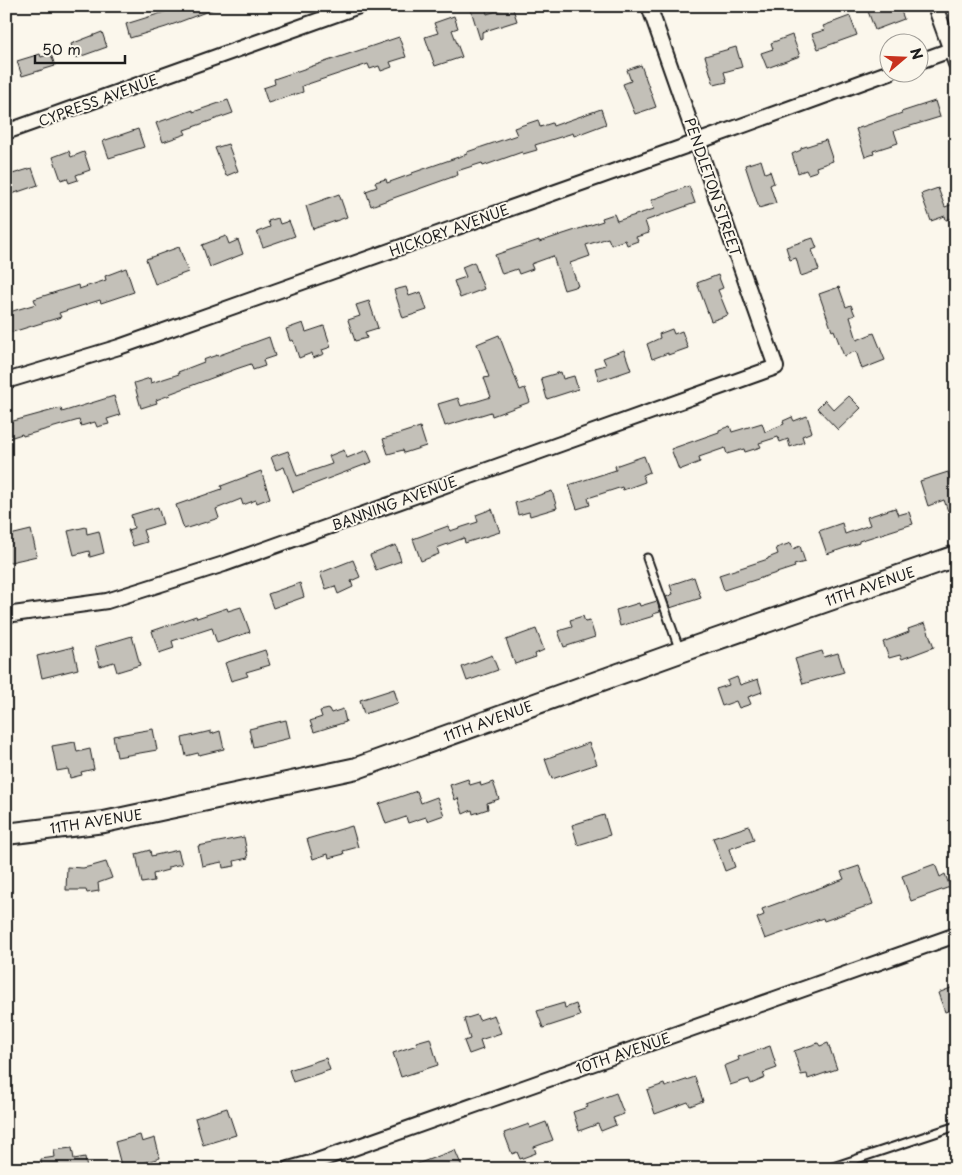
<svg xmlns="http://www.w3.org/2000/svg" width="962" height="1175" viewBox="0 0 962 1175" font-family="'Playpen Sans',sans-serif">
<rect width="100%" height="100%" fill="#fbf7ec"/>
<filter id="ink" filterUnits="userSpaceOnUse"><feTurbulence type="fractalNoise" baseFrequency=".02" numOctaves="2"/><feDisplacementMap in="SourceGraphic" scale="10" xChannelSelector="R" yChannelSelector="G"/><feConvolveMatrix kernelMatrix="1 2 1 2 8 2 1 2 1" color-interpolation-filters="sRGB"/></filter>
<g filter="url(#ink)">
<g fill="#c3c0b8" stroke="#1c1c1c">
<path d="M170 6H218L219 7 166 27 130 38 126 24 171 10Z"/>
<path d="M483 6H485L487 14 512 6 517 21 482 32V38L480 39 471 10Z"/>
<path d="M866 6H899L904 19 875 30Z"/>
<path d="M454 16 458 28 452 30 462 57 435 66 425 37 438 33 434 23Z"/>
<path d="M850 16 857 35 818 49 812 34 825 30 823 26Z"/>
<path d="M102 32 107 47 76 58 71 44Z"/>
<path d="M792 35 800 56 767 68 761 53 773 49 771 43Z"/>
<path d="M399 37 406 57 390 62 392 67 381 71 379 66 370 69 368 64 302 86 303 92 268 103 263 88 275 84 274 79Z"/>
<path d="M736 47 742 67 724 72 727 82 714 85 705 56Z"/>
<path d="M40 54 41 57 51 54 55 66 22 76 17 61Z"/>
<path d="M641 65 656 107 635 114 623 84 631 81 627 70Z"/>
<path d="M228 100 233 113 184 130 186 134 163 142 156 123 193 110V112Z"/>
<path d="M935 101 940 117 894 131 898 143 873 151 874 154 865 157 856 129 902 113 901 112Z"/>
<path d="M601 109 606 124 574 136 573 133 535 145 537 150 523 154 522 152 483 166 482 163 457 171 458 175 371 206 366 191 377 187 375 182 386 179 387 183 412 174V173L467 154V152L517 135 514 128 538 120 540 127 552 123 553 126Z"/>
<path d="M138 129 144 147 109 158 103 141Z"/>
<path d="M826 140 833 161 816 167 817 171 808 174 806 170 798 173 792 154 801 150V148Z"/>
<path d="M228 144 238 171 226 176 215 148Z"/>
<path d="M69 151 71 157 84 152 90 170 76 175 78 180 69 183 67 178 61 180 53 157Z"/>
<path d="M761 160 765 173 770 171 774 183 770 185 776 203 759 208 745 165Z"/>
<path d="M32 168 38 185 6 196V176Z"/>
<path d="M689 186 695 203 645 221 649 233 636 237 638 241 627 245 625 240 611 245 608 238 586 245 590 256 570 263 578 286 564 290 553 256 531 264 533 269 519 274 517 269 502 274 495 255 539 240V242L603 221 602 218 614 214 617 221 654 209 651 200Z"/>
<path d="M938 188 945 207 956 203V217L946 220 945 216 931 221 921 194Z"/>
<path d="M339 194 347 217 313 229 306 206Z"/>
<path d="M278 218 280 224 289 221 295 236 263 247 257 232 270 227 268 221Z"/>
<path d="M226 236 229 244 238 240 243 254 210 267 202 245Z"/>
<path d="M813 238 817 248 812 250 819 270 801 276 796 258 790 260 786 247Z"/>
<path d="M179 247 188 272 155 284 146 259Z"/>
<path d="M474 262 484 289 460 298 454 281 466 277 462 267Z"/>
<path d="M126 268 134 292 101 303 100 300 59 313 61 317 6 334V313L36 304 34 299 78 285 79 289 106 280 105 276Z"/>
<path d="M718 275 723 288 718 290 728 315 711 321 697 283Z"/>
<path d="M406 287 409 296 421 292 427 310 403 318 394 290Z"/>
<path d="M839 287 846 307 851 305 855 315 850 317 857 340 874 333 885 360 862 369 856 351 844 356 834 330 832 331 819 294Z"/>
<path d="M369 301 378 328 365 332 367 338 355 341 348 320 360 316 356 305Z"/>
<path d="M303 323 306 332 324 326 331 347 322 350 324 354 313 358 312 353 299 358 293 340 290 341 286 329Z"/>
<path d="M672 329 674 334 682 331 688 348 668 355V353L652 359 647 344 660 338 659 334Z"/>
<path d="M499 335 520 390 525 388 530 402 492 416 491 412 445 426 438 404 458 398 461 406 491 397 484 378 489 377 477 344Z"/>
<path d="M269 337 275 356 263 360 265 366 253 370 251 364 236 369 169 394 170 395 156 400 157 403 141 408 134 383 150 378 151 383 179 374 178 372 204 362 203 360 217 355V356Z"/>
<path d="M624 350 631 370 599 381 595 368 606 365 603 358Z"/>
<path d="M561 372 563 379 574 376 578 389 547 399 541 378Z"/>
<path d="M114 396 120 415 107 419 109 424 97 427 95 422 81 426 79 420 23 436 22 434 6 439V423L61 408 62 412Z"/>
<path d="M849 396 861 408 838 430 817 408 825 400 834 410Z"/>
<path d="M807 416 812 432 802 436 804 442 790 447 788 439 780 442 778 437 759 443 761 447 745 452 744 449 727 454 725 448 699 457 700 462 679 470 671 449 719 432V430L730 426 732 432 762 423 765 432 784 424 783 421 792 417 794 421Z"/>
<path d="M420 427 426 446 404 453 403 450 388 454 383 439Z"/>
<path d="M344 450 347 458 367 450 372 462 293 492 284 467 276 470 271 457 288 451 297 476 332 464 329 456Z"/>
<path d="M644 456 650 472 643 475 645 482 623 490 622 487 588 498 590 505 577 509 569 485 616 470 615 466Z"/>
<path d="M261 471 270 498 257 503 256 500 243 505 241 499 216 509 219 518 184 529 176 505 222 489 221 486Z"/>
<path d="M948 472 956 496V508L948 511 944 500 928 506 920 481Z"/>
<path d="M552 491 557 508 530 516 529 512 518 515 515 503Z"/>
<path d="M158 507 163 524 143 530 147 542 133 546 128 530 134 528 131 515Z"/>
<path d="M895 508 898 515 909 512 913 524 859 541V543L827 554 819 531 842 523 845 534 870 525 867 517Z"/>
<path d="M492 509 500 532 465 543 464 538 437 548 439 554 421 561 413 539 448 526 450 531 478 522 476 515Z"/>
<path d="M86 527 87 534 99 531 104 553 90 557 89 551 74 555 68 531Z"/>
<path d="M31 530 37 556 6 563V536Z"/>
<path d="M791 543 793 549 800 546 805 562 794 565 795 567 724 590 719 575 768 559V558L778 554 776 548Z"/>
<path d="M396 545 401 561 376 570 370 555Z"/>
<path d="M353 560 360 577 351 581 353 587 338 594 335 586 326 589 320 573Z"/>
<path d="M694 577 701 598 670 608 666 597 673 594 670 585Z"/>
<path d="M300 583 304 597 273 608 268 594Z"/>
<path d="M657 601 660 612 653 614 654 616 620 626 616 610 639 603 640 606Z"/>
<path d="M241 607 250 632 217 643 212 628 172 641 174 648 159 653 152 631 196 616 197 618 227 608 228 611Z"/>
<path d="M583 616 585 622 590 621 595 637 564 647 558 631 572 627 570 620Z"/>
<path d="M925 623 934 647 902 659 900 655 889 658 883 642 909 632 908 629Z"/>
<path d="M536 629 544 650 535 654 536 657 515 664 506 640Z"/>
<path d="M132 636 140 665 117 672 114 662 100 666 95 647Z"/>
<path d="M73 647 78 669 42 678 37 656Z"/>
<path d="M265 650 270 665 246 672 248 676 231 681 225 663Z"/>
<path d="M822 651 824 657 838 653 844 672 803 684 795 659Z"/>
<path d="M492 655 498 670 467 681 462 667Z"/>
<path d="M737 677 740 685 758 679 762 692 748 697 751 704 739 708 736 701 722 706 716 689 729 685 727 681Z"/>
<path d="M394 689 398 703 364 714 360 700Z"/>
<path d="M329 709 331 713 343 709 346 722 314 732 310 721 322 717 320 711Z"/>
<path d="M286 720 290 738 253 747 249 729Z"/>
<path d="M153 729 157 750 117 757 113 736Z"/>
<path d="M211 731V734L220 731 224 749 199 755 198 753 186 756 182 738Z"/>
<path d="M75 742 77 752 90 749 94 769 81 772 82 775 70 778 68 769 57 771 52 746Z"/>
<path d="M589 743 597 764 552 779 545 759Z"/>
<path d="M468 779 470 785 480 782 481 786 493 782 499 799 487 803 488 809 473 814 472 810 463 814 458 798 455 800 450 785Z"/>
<path d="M417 791 421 803 437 797 444 815 427 821 426 817 408 823 406 817 386 824 379 804Z"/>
<path d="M604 815 610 835 578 845 572 825Z"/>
<path d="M352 826 358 847 343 851 344 854 329 858 328 854 313 859 307 839Z"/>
<path d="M749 826 754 840 729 849 735 867 725 871 713 838Z"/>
<path d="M244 837 248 858 234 861 235 866 223 868 222 862 202 866 198 846Z"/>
<path d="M150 850 151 856 178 850 182 864 168 867V870L153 874 154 881 142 883 136 854Z"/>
<path d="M106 862 112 878 98 883 99 891 87 893 86 890H66L67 867 83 868 92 866Z"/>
<path d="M935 864 940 877 945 874 950 887 911 901 902 876Z"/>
<path d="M859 866 873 904 824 921 823 918 765 939 757 918 764 915 762 909 844 879 841 872Z"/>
<path d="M956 986V1008L945 1012 938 993Z"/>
<path d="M564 1003 565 1008 576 1004 580 1016 543 1028 537 1011Z"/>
<path d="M477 1015 479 1020 494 1015 501 1033 480 1040 483 1049 469 1054 464 1041 470 1039 464 1019Z"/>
<path d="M430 1038 438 1065 401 1077 393 1053 417 1045 416 1042Z"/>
<path d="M818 1043 820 1046 828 1043 837 1069 808 1079 807 1074 801 1075 794 1051Z"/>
<path d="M770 1046 777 1068 763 1073 765 1078 751 1084 749 1079 730 1085 724 1066 739 1060 738 1057Z"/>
<path d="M326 1058 330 1070 293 1082 289 1070Z"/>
<path d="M695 1077 703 1101 690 1106 688 1102 655 1114 647 1090 664 1084 665 1087Z"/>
<path d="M616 1093 624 1114 613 1118 616 1125 601 1131 598 1124 579 1131 573 1112 588 1107 586 1104Z"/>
<path d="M227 1108 236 1135 203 1145 195 1118Z"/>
<path d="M546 1122 553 1140 534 1147 536 1153 520 1159 517 1152 512 1154 504 1133 529 1124 530 1128Z"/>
<path d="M140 1135 142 1142 155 1138 160 1158 122 1169 115 1142Z"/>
<path d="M72 1148 74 1159 85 1157 87 1169H42L41 1159 55 1157 54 1150Z"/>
<path d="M455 1150 463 1169H406V1168Z"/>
</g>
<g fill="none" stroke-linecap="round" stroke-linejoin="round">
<g stroke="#1c1c1c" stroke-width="11">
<g id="lane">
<path d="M647 558 680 651"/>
<path d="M827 1169 956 1126"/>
</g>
</g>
<g stroke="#1c1c1c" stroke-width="18">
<g id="street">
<path d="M935 6 956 64"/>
<path d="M920 61 956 48"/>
<path d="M6 132 359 6"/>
<path d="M6 381 119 347 697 142 890 72"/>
<path d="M6 615 107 601 224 564 776 367 649 6"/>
<path d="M289 1169 314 1162 956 935"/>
</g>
</g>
<g stroke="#1c1c1c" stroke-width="24">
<path id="secondary" d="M6 834 104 822 357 768 680 652 956 556"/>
</g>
<use href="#lane" stroke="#fbf7ec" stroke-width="7"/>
<use href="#street" stroke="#fbf7ec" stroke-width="14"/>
<use href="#secondary" stroke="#fbf7ec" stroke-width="20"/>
</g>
</g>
<g text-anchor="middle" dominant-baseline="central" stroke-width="4" stroke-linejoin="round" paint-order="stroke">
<g font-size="14" fill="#1c1c1c" stroke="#fbf7ec">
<text transform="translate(98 100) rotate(-20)">CYPRESS AVENUE</text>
<text transform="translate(713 187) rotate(71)">PENDLETON STREET</text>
<text transform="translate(449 230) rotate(-20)">HICKORY AVENUE</text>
<text transform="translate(394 503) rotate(-20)">BANNING AVENUE</text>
<text transform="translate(870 586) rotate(-19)">11TH AVENUE</text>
<text transform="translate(488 721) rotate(-20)">11TH AVENUE</text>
<text transform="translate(96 821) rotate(-9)">11TH AVENUE</text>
<text transform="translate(623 1053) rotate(-19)">10TH AVENUE</text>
</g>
</g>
<rect width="962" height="1175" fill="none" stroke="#fbf7ec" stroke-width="25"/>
<rect x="12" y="12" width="937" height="1150" fill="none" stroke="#1c1c1c" stroke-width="2" filter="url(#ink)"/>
<g transform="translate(904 58) rotate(71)"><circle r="24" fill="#fbf7ec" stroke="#a29f99"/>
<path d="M0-4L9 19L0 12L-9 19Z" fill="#c8321e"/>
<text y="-8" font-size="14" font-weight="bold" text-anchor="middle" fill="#1c1c1c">N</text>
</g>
<path d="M35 55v8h90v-8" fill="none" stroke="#1c1c1c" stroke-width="2.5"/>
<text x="42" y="55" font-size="15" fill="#1c1c1c" stroke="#fbf7ec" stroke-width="4" paint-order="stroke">50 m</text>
</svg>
